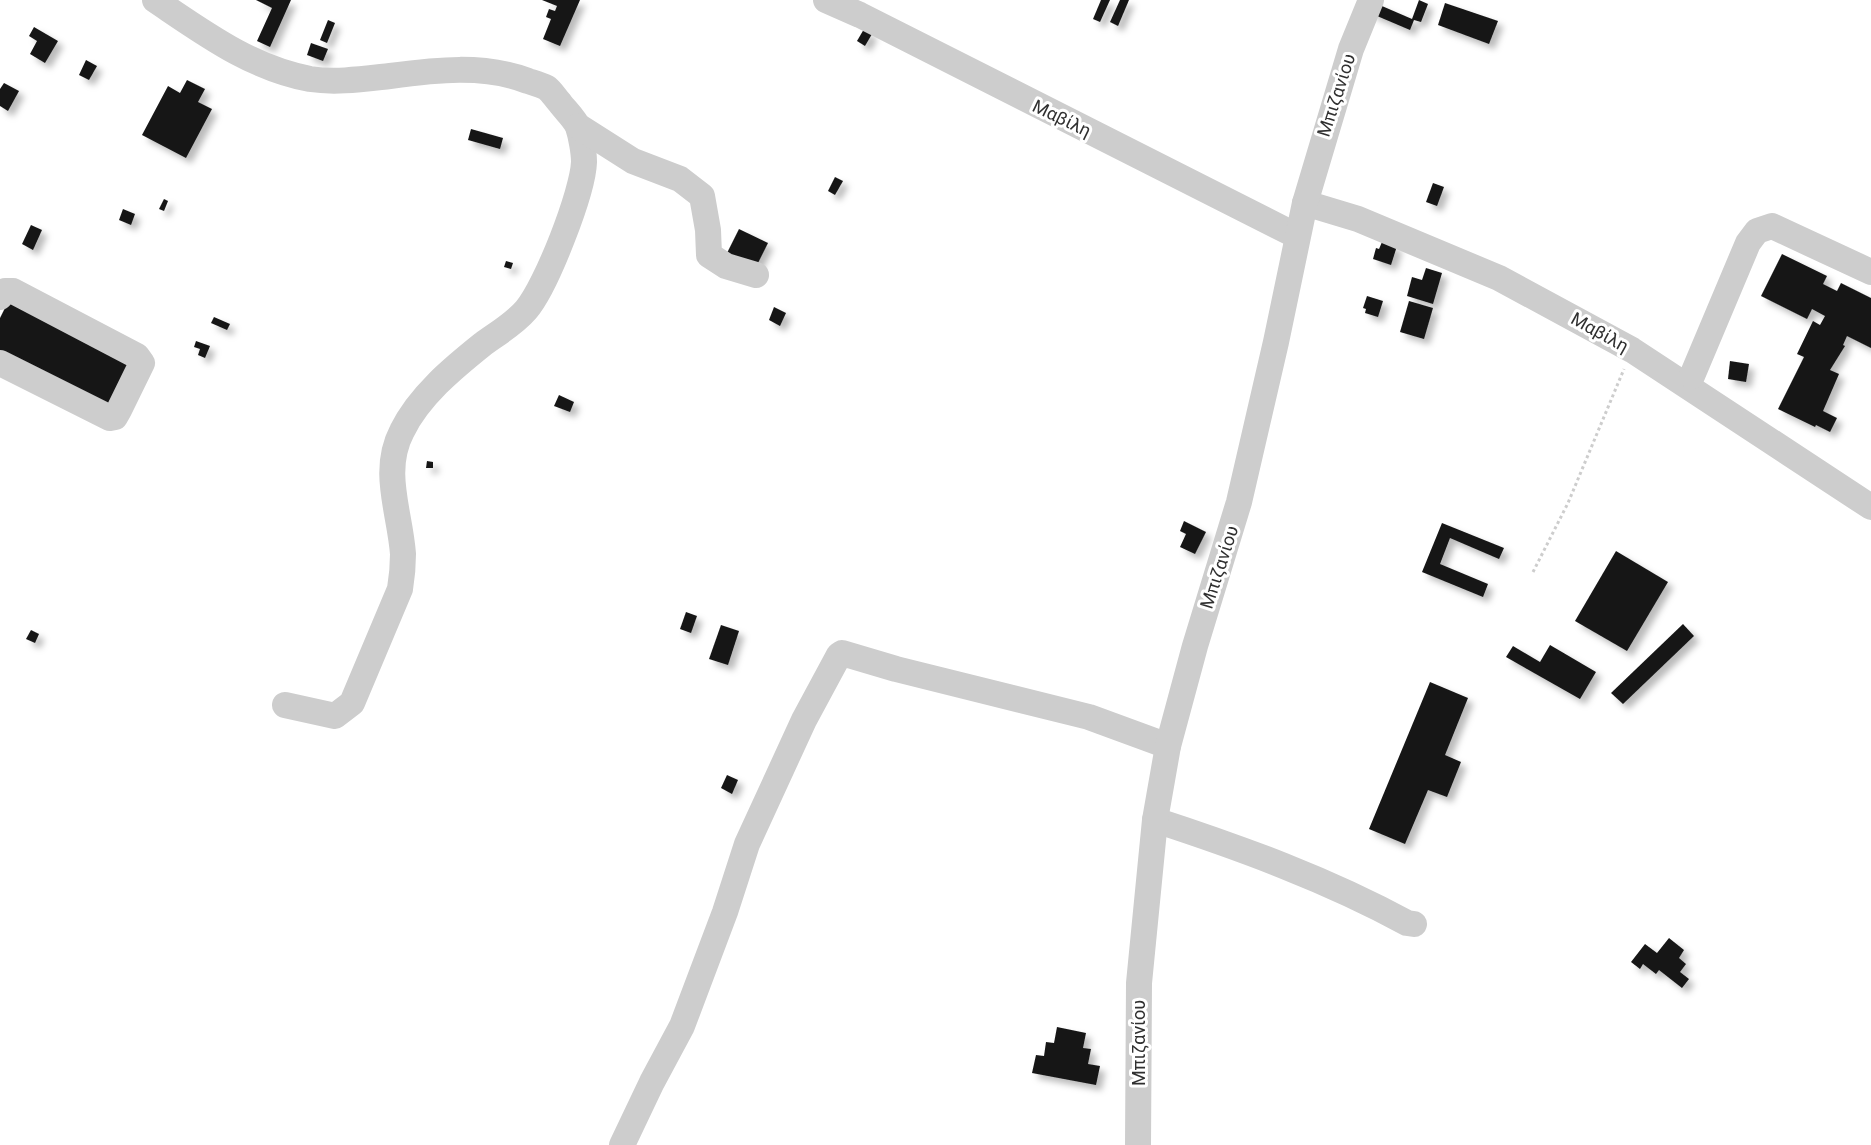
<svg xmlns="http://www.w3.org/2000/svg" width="1871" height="1145" viewBox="0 0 1871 1145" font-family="Roboto,sans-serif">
<defs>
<filter id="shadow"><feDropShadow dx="5.5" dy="5.5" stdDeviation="3" flood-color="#0004"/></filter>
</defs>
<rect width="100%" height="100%" fill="#fff"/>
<g fill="#171717" filter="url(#shadow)">
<path d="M256 0H291L270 47 257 41 272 8Z"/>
<path d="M542 0H580L560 46 543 39 551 19 546 17 549 9 555 11 557 6Z"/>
<path d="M1101 0H1110L1100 22 1093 19Z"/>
<path d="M1120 0H1129L1118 26 1110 22Z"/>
<path d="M1419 0 1428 4 1421 22 1414 20 1410 30 1370 13 1375 3 1412 19Z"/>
<path d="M1445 3 1498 21 1489 44 1438 25Z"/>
<path d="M328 20 335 23 327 43 320 40Z"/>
<path d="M34 27 58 41 45 63 30 54 37 41 29 36Z"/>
<path d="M864 29 872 34 865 46 857 41Z"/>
<path d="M311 43 328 49 323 61 307 55Z"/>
<path d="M86 60 97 66 89 80 79 75Z"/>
<path d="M187 80 205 89 198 102 212 109 186 158 142 135 168 86 180 93Z"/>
<path d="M4 83 19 91 8 111 0 106V89Z"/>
<path d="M471 129 503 138 500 149 468 140Z"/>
<path d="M835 177 843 181 835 195 828 191Z"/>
<path d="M1433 183 1444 187 1437 206 1426 202Z"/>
<path d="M164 199 168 201 164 211 159 209Z"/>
<path d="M123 209 135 214 131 225 119 220Z"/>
<path d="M31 225 42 230 33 250 22 244Z"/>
<path d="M739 229 768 243 756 267 727 253Z"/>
<path d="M1382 242 1397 246 1391 265 1373 259 1376 248 1379 249Z"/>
<path d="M1782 254 1827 276 1823 284 1837 291 1841 283 1871 298V348L1847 336 1843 345 1845 346 1830 370 1839 374 1823 411 1837 418 1830 432 1816 425 1815 427 1778 409 1804 357 1797 354 1813 321 1820 325 1825 316 1812 309 1807 319 1761 296Z"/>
<path d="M506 261 513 263 511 269 504 267Z"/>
<path d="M1426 268 1442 273 1433 304 1407 296 1412 277 1422 280Z"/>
<path d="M1367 296 1383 301 1378 317 1365 313 1366 309 1363 308Z"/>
<path d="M1409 301 1433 308 1424 339 1400 332Z"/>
<path d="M8 302 135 367 113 412 0 355V318Z"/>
<path d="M774 307 786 313 780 326 769 320Z"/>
<path d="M214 317 230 324 227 330 211 323Z"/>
<path d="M196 341 210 346 205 358 198 355 200 349 194 347Z"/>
<path d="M1730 361 1749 364 1746 382 1728 379Z"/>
<path d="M559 395 574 402 570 412 554 406Z"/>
<path d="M427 461 433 462V468H426Z"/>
<path d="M1184 521 1206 532 1195 554 1180 547 1186 534 1180 531Z"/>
<path d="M1442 523 1504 548 1499 559 1450 538 1440 564 1488 584 1483 597 1422 572Z"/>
<path d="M1616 551 1668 582 1627 651 1575 621Z"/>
<path d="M686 612 697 616 691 633 680 629Z"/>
<path d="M1683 624 1694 636 1623 704 1611 693Z"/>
<path d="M721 625 739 631 728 665 709 659Z"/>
<path d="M31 630 39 634 35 643 26 639Z"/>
<path d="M1550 645 1596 672 1580 699 1506 657 1513 646 1540 662Z"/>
<path d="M1430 682 1468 698 1445 755 1461 762 1447 797 1428 790 1405 844 1369 829Z"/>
<path d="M727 775 738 780 732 794 721 788Z"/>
<path d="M1669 938 1684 950 1679 958 1686 964 1680 972 1689 979 1682 988 1659 970 1656 974 1643 964 1640 969 1631 962 1645 944 1657 953Z"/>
<path d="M1057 1027 1086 1033 1083 1048 1091 1049 1088 1064 1100 1066 1096 1085 1032 1073 1036 1055 1044 1056 1046 1042 1054 1043Z"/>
</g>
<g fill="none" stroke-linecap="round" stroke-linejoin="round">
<path stroke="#cdcdcd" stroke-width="3" stroke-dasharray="3 3" stroke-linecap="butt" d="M1533 572 1568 503 1624 369"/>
<g stroke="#cdcdcd" stroke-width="26">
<path d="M155 0C204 33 251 68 310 79 336 83 363 79 390 76 435 70 484 64 528 81 534 83 541 85 547 88 552 92 556 99 560 103 565 110 575 119 578 127 581 136 584 152 584 162 583 192 546 287 526 310 514 324 498 333 483 344 453 368 419 396 402 431 381 471 400 512 403 554 403 566 402 577 400 589L352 703 335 716 285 705"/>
<path d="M826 0 860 15 1297 236"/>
<path d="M578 126 633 161 680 179 702 196 708 230 709 255 726 266 756 275"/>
<path d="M1305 203 1358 219 1499 278 1632 350 1871 507"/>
<path d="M0 297 5 291H13L137 356 142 363 119 410 115 417 110 418 0 363"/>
<path d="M1692 376 1748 243 1757 231 1772 226 1871 272"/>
<path d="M1155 820C1241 848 1328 880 1407 923L1414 924"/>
<path d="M622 1145 652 1082 682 1026 725 912 747 844 804 720 839 655 842 653 896 669 1089 717 1168 746"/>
<path d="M1138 1145 1139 983 1155 820 1168 746 1195 646 1239 502 1276 342 1305 203 1351 49 1371 0"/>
</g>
</g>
<g text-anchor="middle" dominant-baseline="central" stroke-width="6" stroke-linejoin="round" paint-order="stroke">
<g font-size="18" fill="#303030" stroke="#fff">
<text transform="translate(1336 95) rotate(-72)">Μπιζανίου</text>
<text transform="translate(1062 118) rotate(26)">Μαβίλη</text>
<text transform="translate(1600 332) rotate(29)">Μαβίλη</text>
<text transform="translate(1219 567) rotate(-72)">Μπιζανίου</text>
<text transform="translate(1138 1043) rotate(-90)">Μπιζανίου</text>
</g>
</g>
</svg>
